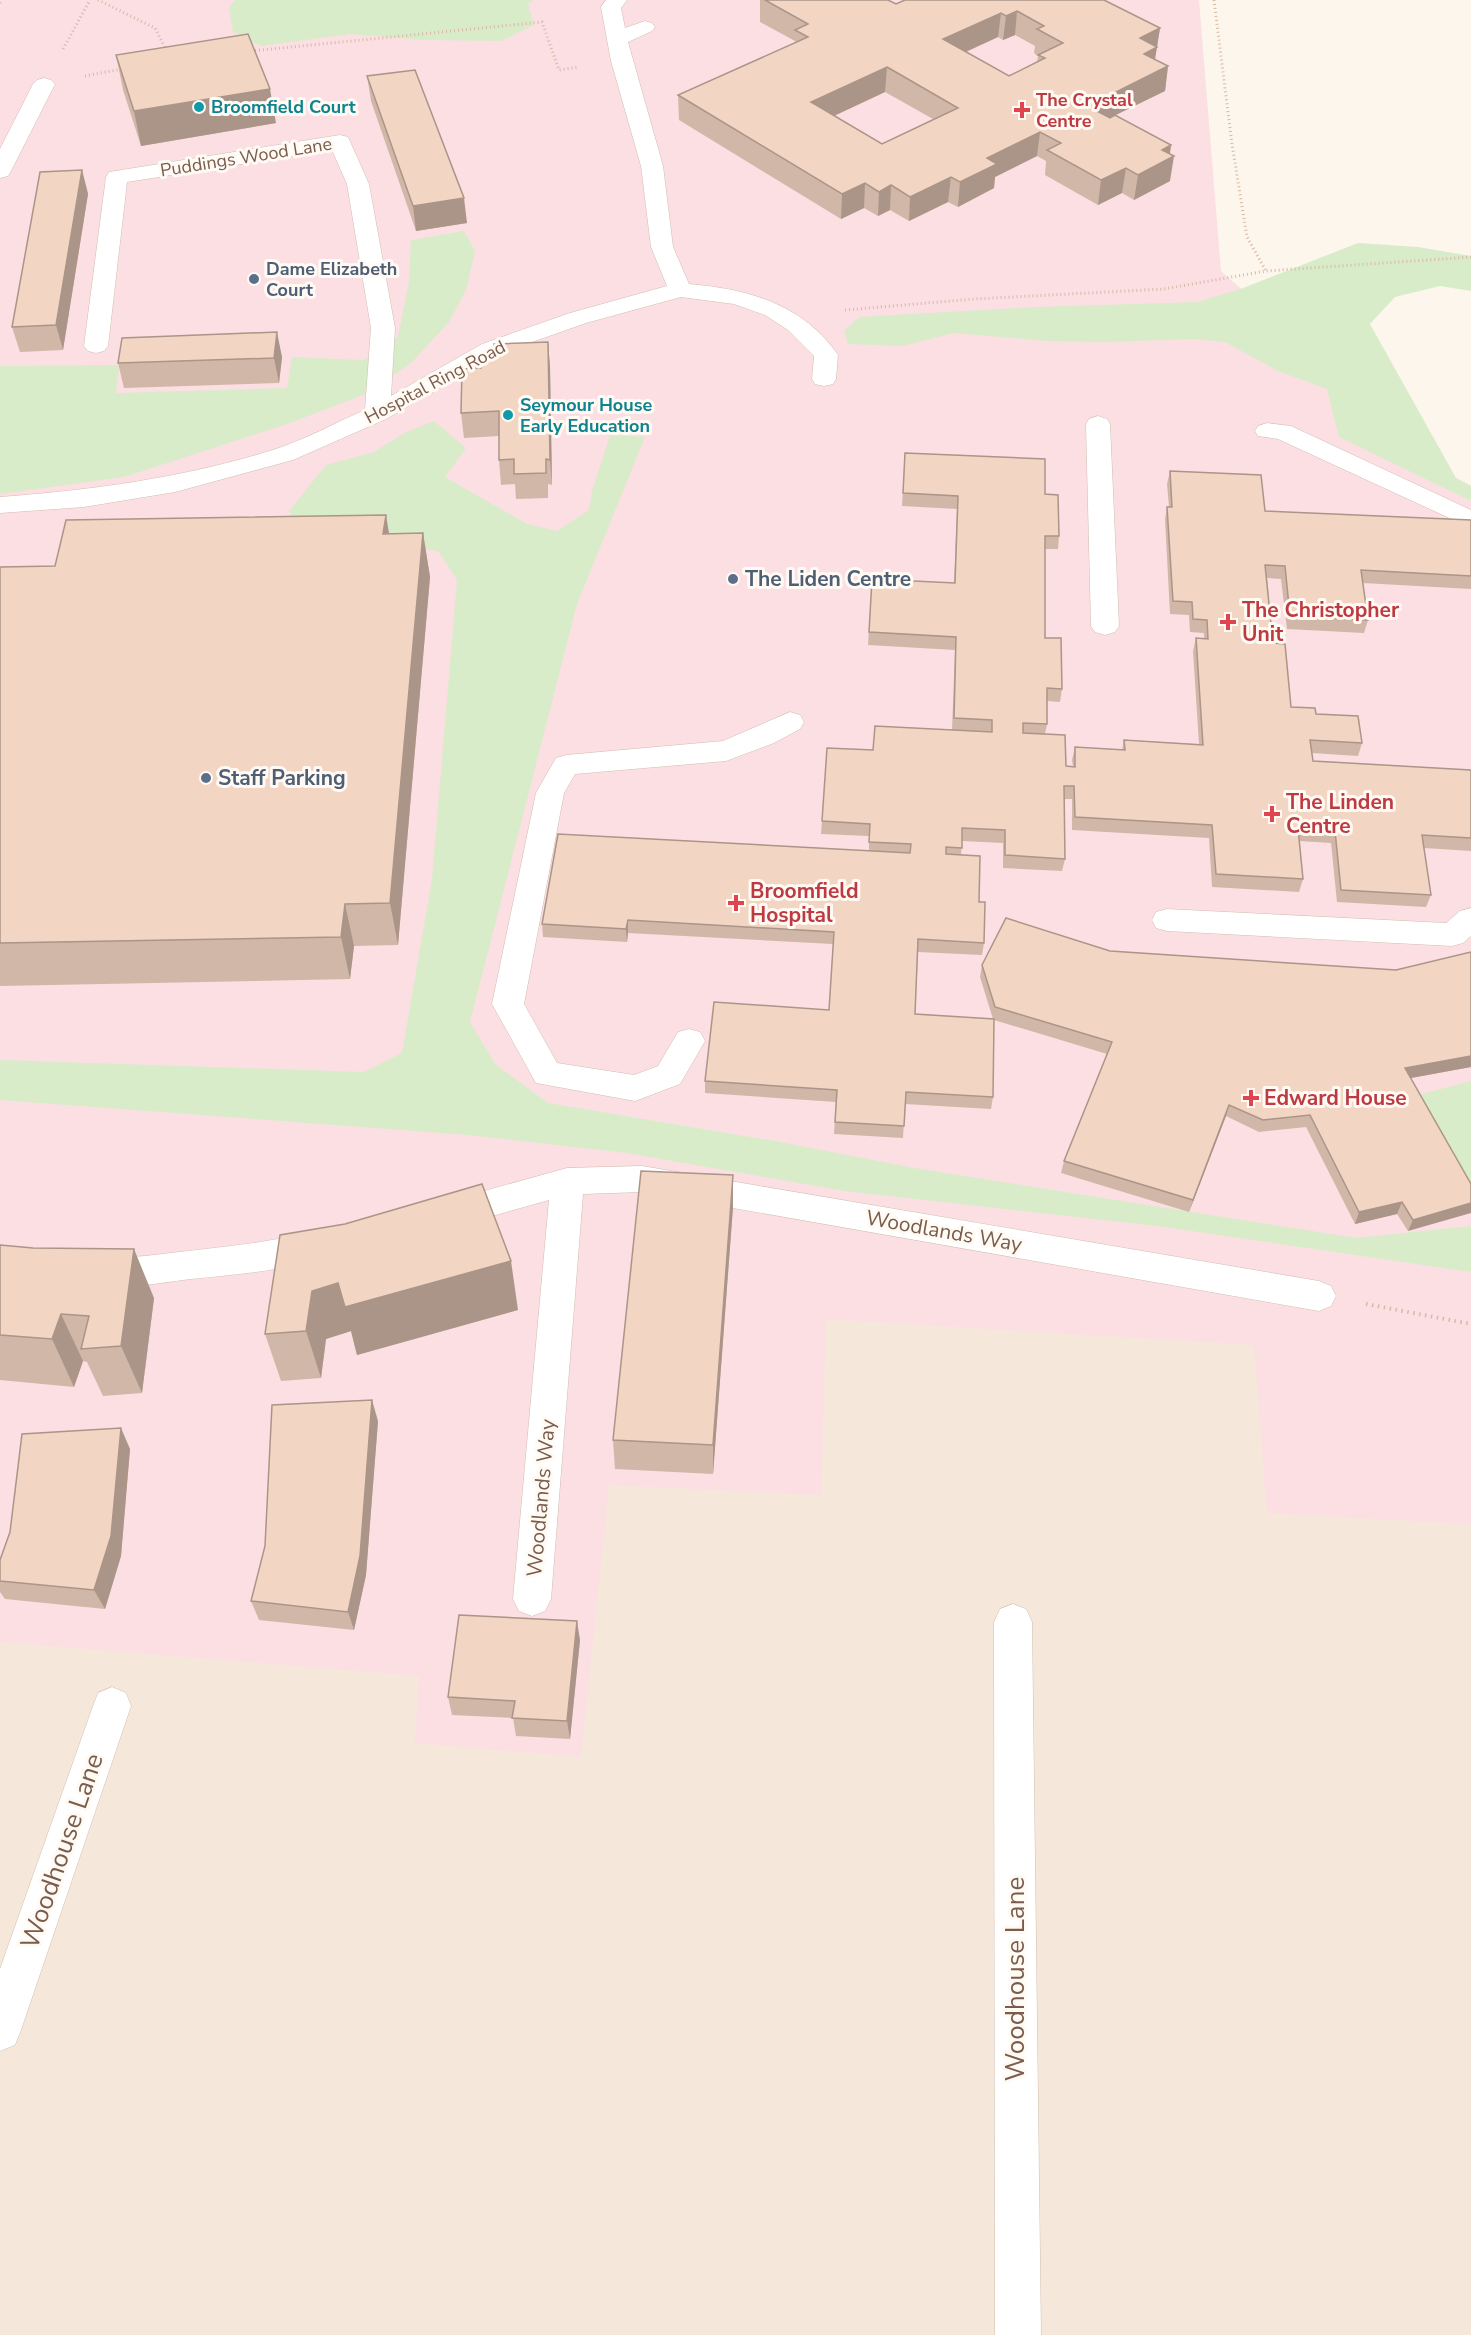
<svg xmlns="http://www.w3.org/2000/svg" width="1471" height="2335" viewBox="0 0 1471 2335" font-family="'Nunito Sans',sans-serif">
<rect width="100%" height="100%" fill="#fdf6ec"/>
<path fill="#f5e8da" d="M0 1272 1471 1288V2335H0Z"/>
<path fill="#fbdfe3" d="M0 0H1199L1221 271 1456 478 1471 486V1529L1470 1524 1267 1513 1254 1345 826 1319 821 1495 609 1485 581 1757 415 1743 419 1676 0 1642Z"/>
<g fill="#d8ecc9">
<path d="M235 0H534L528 3 534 25 501 41 424 40 350 34 261 46 233 32 229 7Z"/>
<path d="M464 231 475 251 466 290 449 322 412 362 368 393 287 424 124 477 0 494V366L119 365 116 393 287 388 292 357 363 360 398 337 409 282 411 240Z"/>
<path d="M1358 243 1418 247 1471 256V291L1440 286 1395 297 1370 324 1456 478 1471 486V501L1339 437 1327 389 1278 371 1225 342 1195 339 1104 342 1047 341 953 333 903 346 848 344 844 331 859 317 1036 307 1198 302 1243 288Z"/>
<path d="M434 421 466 448 445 477 527 524 557 531 589 510 592 491 610 435 645 437 577 604 470 1022 495 1064 548 1103 775 1141 914 1168 1356 1238 1471 1226V1272L1157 1226 845 1191 627 1153 469 1135 0 1100V1060L364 1072 402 1053 432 879 457 580 439 552 402 543 298 529 289 511 326 465 374 452 406 432Z"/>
<path d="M1471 1081V1186L1418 1095Z"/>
</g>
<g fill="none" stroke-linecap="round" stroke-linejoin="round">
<g stroke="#d1beb0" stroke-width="1">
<g id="minor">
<path d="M606 0H627L621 8 625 28 645 21 652 23 655 27 652 31 628 42 663 166 673 247 689 284C748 289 803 304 838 355L836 379 833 384 824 386 815 384 812 379 814 356 788 330 765 315 734 304 681 297 586 323 498 354 386 419 293 460 175 492 84 507 0 513V497C94 490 182 478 273 450 304 440 335 423 365 410L371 328 347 184 332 150 127 182 108 346 104 351 96 353 88 351 84 346 106 177 109 172 340 135 348 137 369 184 395 328 391 396 482 344 570 313 667 286 651 247 641 166 611 61 601 7Z"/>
<path d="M44 78 51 80 55 84 11 171 8 176 0 178V149L33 84 37 80Z"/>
<path d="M1098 416 1107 419 1110 424 1119 626 1115 632 1105 635 1095 632 1091 626 1086 424 1089 419Z"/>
<path d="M1267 423 1291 426 1471 510V528L1278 439 1258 436 1255 431 1258 426Z"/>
<path d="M790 712 800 715 804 722 800 729 774 743 726 761 575 774 564 793 524 1004 557 1063 634 1075 658 1066 678 1032 689 1029 700 1032 705 1041 680 1084 635 1101 536 1083 492 1004 536 793 556 758 566 755 723 741Z"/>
<path d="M1471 908V936L1463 943 1452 946 1167 931 1156 928 1152 920 1156 912 1167 909 1446 923 1460 911Z"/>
<path d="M642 1166 1319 1281 1331 1286 1336 1296 1331 1306 1319 1311 642 1192 583 1194 551 1599 545 1611 532 1616 519 1611 513 1599 549 1200 446 1229 434 1225 429 1215 434 1205 567 1168Z"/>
<path d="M320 1231 332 1235 337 1245 332 1255C286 1271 238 1274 191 1279 156 1283 119 1292 85 1280L80 1270 85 1260C104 1253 125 1258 145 1256 204 1249 262 1244 320 1231Z"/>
<path d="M1013 1604 1026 1609 1032 1622 1041 2335H995L994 1622 1000 1609Z"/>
<path d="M112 1687 126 1693 131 1706 21 2030 15 2045 0 2051V1969L93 1706 98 1693Z"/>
</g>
</g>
<g stroke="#d9b8a5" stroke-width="3" stroke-dasharray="1 3" stroke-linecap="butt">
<path d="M98 0 155 28 166 50"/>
<path d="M1214 0 1232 144 1247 237 1266 271"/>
<path d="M0 3 2 0"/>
<path d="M63 49 90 0"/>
<path d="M251 51 542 22 559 70 579 67"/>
<path d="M85 76 122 69"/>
<path d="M845 310 974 299 1164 289 1266 271 1471 257"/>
</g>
<path stroke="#d9b8a5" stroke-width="4" stroke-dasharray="1.5 4.5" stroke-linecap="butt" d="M1366 1304 1471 1324"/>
<use href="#minor" fill="#fff" fill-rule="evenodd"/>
</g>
<g fill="#d1b7a8" fill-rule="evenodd">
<path d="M760 0H888L896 4 1106 1 1160 28 1155 60 1168 66 1165 91 1116 115 1171 145 1170 154V181L1134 200 1122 193 1098 205 1045 175 1046 161 1037 156 995 177 994 188 958 207 948 202 909 221 890 210 878 216 864 208 841 219 679 120 678 95 795 43V41L760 22ZM1015 35 1035 46 1034 53 1038 56 1037 62 1009 76 966 52 998 37 1003 40ZM885 92 933 119 882 144 834 116Z"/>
<path d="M116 55 276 123 141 146 123 90Z"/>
<path d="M367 76 467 223 416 231 371 101Z"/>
<path d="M82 170 88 194 63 350 20 352 12 327Z"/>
<path d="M548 342 550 367 552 485 548 484V498L516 499 515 484 501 485 499 460V436L464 438 461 413 481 368 493 355Z"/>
<path d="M282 357 279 383 124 388 118 363Z"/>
<path d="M905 453 1045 494 1059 536 1058 549H1045V638L1062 689 1060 702 1047 701V724L1045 734 1066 766 1073 767 1072 760 1075 747 1122 750 1124 740 1199 744 1193 651 1196 638H1204V633L1190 632 1189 615 1170 614 1165 519 1167 507H1169L1167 484 1170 471 1265 511 1471 520V589L1363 583 1368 620 1364 633 1287 629 1281 579 1267 578 1273 643 1291 707 1316 714 1362 743 1358 756 1312 753 1313 761 1471 770V851L1424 848 1431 895 1426 907 1337 902 1331 843 1299 841 1303 879 1299 892 1212 887 1209 838 1072 830V799H1064L1065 859 1062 871 1003 868V843L962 841 961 855 979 902 984 943 982 955 918 952 915 1014 993 1019 980 977 982 965 1471 1067 1411 1078 1471 1184 1408 1231 1397 1214 1355 1224 1306 1127 1259 1132 1226 1116 1189 1212 1061 1173 1064 1161 1107 1054 994 1020 993 1097 991 1109 905 1104 903 1138 834 1134 836 1102 705 1093V1081L829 1010 833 944 628 933 627 942 543 937 542 924 869 851V836L821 834 822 821 873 750 952 730 955 650 868 645 872 579 954 583 957 509 902 506Z"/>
<path d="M386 515 389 534 423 533 430 577 398 945 354 946 350 979 0 986V567L55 566Z"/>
<path d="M733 1175V1207L713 1474 615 1469 613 1440Z"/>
<path d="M0 1245 154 1298 142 1393 103 1396 87 1362 83 1361 74 1387 0 1380Z"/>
<path d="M518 1310 357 1355 351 1331 326 1339 321 1378 281 1381 265 1334Z"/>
<path d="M378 1421 366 1575 354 1630 259 1620 251 1601Z"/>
<path d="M130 1449 121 1556 105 1609 5 1599 0 1592V1560L10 1532Z"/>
<path d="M580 1640 570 1739 516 1736 513 1718 452 1715 448 1697Z"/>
</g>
<g fill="#aa9588">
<path d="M1017 11 1015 35 1003 40 1006 16Z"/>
<path d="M1001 13 998 37 941 63 943 39Z"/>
<path d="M1160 28 1153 71 1140 78V38Z"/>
<path d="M1168 66 1165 91 1101 122 1093 109 1098 101Z"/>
<path d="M887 67 885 92 810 127 811 102Z"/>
<path d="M270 89 276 123 141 146 134 111Z"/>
<path d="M1040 132 1037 156 995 177 994 188 958 207 960 182 987 158Z"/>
<path d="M1171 145 1169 159 1174 156 1170 181 1134 200 1138 175 1162 150Z"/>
<path d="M1126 168 1122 193 1098 205 1101 180Z"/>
<path d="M82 170 88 194 63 350 56 325Z"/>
<path d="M951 177 948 202 909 221 910 197Z"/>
<path d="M865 183 864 208 841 219 842 194Z"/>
<path d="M891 185 890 210 878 216 879 192Z"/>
<path d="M464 198 467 223 416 231 413 206Z"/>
<path d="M277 332 282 357 279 383 274 358Z"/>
<path d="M548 342 550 367 552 485 550 460Z"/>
<path d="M386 515 393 559 383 534Z"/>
<path d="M423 533 430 577 398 945 390 903Z"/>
<path d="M345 904 354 946 350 979 341 937Z"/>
<path d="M628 920V933L627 942 626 929Z"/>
<path d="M1471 1056V1067L1400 1080 1405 1068Z"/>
<path d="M1229 1105 1226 1116 1189 1212 1193 1200Z"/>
<path d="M733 1175V1207L713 1474V1445Z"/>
<path d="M1402 1202 1397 1214 1355 1224 1359 1212Z"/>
<path d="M1471 1203V1213L1408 1231 1413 1220Z"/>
<path d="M134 1249 154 1298 142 1393 121 1346Z"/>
<path d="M511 1261 518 1310 357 1355 351 1331 326 1339 321 1378 306 1331 312 1291 338 1283Z"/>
<path d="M61 1314 83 1361 74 1387 52 1339Z"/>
<path d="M372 1400 378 1421 366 1575 354 1630 348 1612Z"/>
<path d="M121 1428 130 1449 121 1556 105 1609 94 1590Z"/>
<path d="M577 1621 580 1640 570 1739 567 1721Z"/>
</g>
<g fill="#f3d5c3" stroke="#aa9588" stroke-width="1.5" fill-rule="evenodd">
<path d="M765 0H888L896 4 905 0H1104L1160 28 1140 38 1157 47 1144 54 1168 66 1098 101 1104 104 1093 109 1110 118 1115 115 1171 145 1162 150 1174 156 1138 175 1126 168 1101 180 1047 150 1061 143 1040 132 987 158 997 164 960 182 951 177 910 197 891 185 879 192 865 183 842 194 678 95 808 37 795 30 808 24ZM1017 11 1044 26 1037 29 1063 43 1038 55 1045 58 1009 76 943 39 1001 13 1006 16ZM887 67 958 108 882 144 811 102Z"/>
<path d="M248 34 270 89 134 111 116 55Z"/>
<path d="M415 70 464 198 413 206 367 76Z"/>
<path d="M82 170 56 325 12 327 40 172Z"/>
<path d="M277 332 274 358 118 363 122 338Z"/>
<path d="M548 342 550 460 546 459V473L514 474V459L499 460V411L461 413 462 369 481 368 482 356 493 355 494 344Z"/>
<path d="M905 453 1045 459V494L1058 495 1059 536H1045V638H1061L1062 689 1047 688V724L1023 723V733L1065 735 1066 766 1075 767V747L1125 750 1124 740 1203 745 1196 638 1208 639 1207 620 1193 619 1192 602 1173 601 1167 507H1172L1170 471 1261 475 1265 511 1471 520V576L1361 570 1368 620 1290 616 1285 566 1265 565 1273 643 1285 644 1291 707 1315 708 1316 714 1358 716 1362 743 1310 740 1313 761 1471 770V838L1422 835 1431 895 1341 890 1335 831 1298 828 1303 879 1216 874 1212 825 1075 817 1074 786H1064L1065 859 1005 855V830L962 828V848L946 847V854L980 856 979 902H985L984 943 918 939 915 1014 994 1019 993 1097 906 1092 904 1126 835 1122 837 1090 705 1081 714 1002 829 1010 834 932 628 920 626 929 542 924 558 834 910 853 911 844 869 842 870 824 822 821 827 748 873 750 875 726 992 732V720L954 718 956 637 869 632 872 579 955 583 958 496 903 493Z"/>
<path d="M386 515 383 534 423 533 390 903 345 904 341 937 0 943V567L55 566 66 520Z"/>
<path d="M1006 918 1110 951 1396 970 1471 952V1056L1405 1068 1471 1184V1203L1413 1220 1402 1202 1359 1212 1310 1115 1263 1120 1229 1105 1193 1200 1064 1161 1112 1042 995 1007 982 965Z"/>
<path d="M641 1171 733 1175 713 1445 613 1440Z"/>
<path d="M482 1184 511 1261 345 1307 338 1283 312 1291 306 1331 265 1334 280 1235 345 1224Z"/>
<path d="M0 1245 33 1248 134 1249 121 1346 81 1349 89 1316 61 1314 52 1339 0 1335Z"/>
<path d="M372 1400 360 1556 348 1612 251 1601 265 1546 272 1405Z"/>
<path d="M121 1428 111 1536 94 1590 0 1581V1560L10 1532 22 1434Z"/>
<path d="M459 1615 577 1621 567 1721 512 1718 515 1701 448 1697Z"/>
</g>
<g fill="#0f9aa8" stroke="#fffaf3" stroke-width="2">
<circle cx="199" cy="107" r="6"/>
<circle cx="508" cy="415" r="6"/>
</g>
<g fill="#e0444e" stroke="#fffaf3" stroke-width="2">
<path d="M1019 101h6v6h6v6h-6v6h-6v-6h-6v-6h6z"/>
<path d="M1225 613h6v6h6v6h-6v6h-6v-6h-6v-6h6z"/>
<path d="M1269 805h6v6h6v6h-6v6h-6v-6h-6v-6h6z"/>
<path d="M733 894h6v6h6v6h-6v6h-6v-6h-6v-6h6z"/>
<path d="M1248 1089h6v6h6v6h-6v6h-6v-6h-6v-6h6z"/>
</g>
<g fill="#5c6f8a" stroke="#fffaf3" stroke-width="2">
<circle cx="254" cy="279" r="6"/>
<circle cx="733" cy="579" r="6"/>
<circle cx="206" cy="778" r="6"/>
</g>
<g text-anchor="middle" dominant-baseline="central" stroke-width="6" stroke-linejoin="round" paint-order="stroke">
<g font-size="18" font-weight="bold" fill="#be3a42" stroke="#fffaf3" text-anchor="start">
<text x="1036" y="100">The Crystal<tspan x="1036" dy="21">Centre</tspan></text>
</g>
<g font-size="18" font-weight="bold" fill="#0d838f" stroke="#fffaf3" text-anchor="start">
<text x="211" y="107">Broomfield Court</text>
<text x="520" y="405">Seymour House<tspan x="520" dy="21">Early Education</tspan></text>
</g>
<g font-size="18" fill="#7a5c4d" stroke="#fffaf3">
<text transform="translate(246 157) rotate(-9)">Puddings Wood Lane</text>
<text transform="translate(435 382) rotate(-28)">Hospital Ring Road</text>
</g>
<g font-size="18" font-weight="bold" fill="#4e5e75" stroke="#fffaf3" text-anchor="start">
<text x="266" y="269">Dame Elizabeth<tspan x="266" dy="21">Court</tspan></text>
</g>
<g font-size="21" font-weight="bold" fill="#4e5e75" stroke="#fffaf3" text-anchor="start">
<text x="745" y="579">The Liden Centre</text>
<text x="218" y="778">Staff Parking</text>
</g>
<g font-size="21" font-weight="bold" fill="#be3a42" stroke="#fffaf3" text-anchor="start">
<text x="1242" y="610">The Christopher<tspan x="1242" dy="24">Unit</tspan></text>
<text x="1286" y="802">The Linden<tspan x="1286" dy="24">Centre</tspan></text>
<text x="750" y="891">Broomfield<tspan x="750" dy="24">Hospital</tspan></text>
<text x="1264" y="1098">Edward House</text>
</g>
<g font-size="21" fill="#7a5c4d" stroke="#fffaf3">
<text transform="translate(944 1231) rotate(10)">Woodlands Way</text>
<text transform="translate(541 1498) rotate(-85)">Woodlands Way</text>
</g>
<g font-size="26" fill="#7a5c4d" stroke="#fffaf3">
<text transform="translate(62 1851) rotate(-71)">Woodhouse Lane</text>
<text transform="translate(1015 1979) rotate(-90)">Woodhouse Lane</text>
</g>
</g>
</svg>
